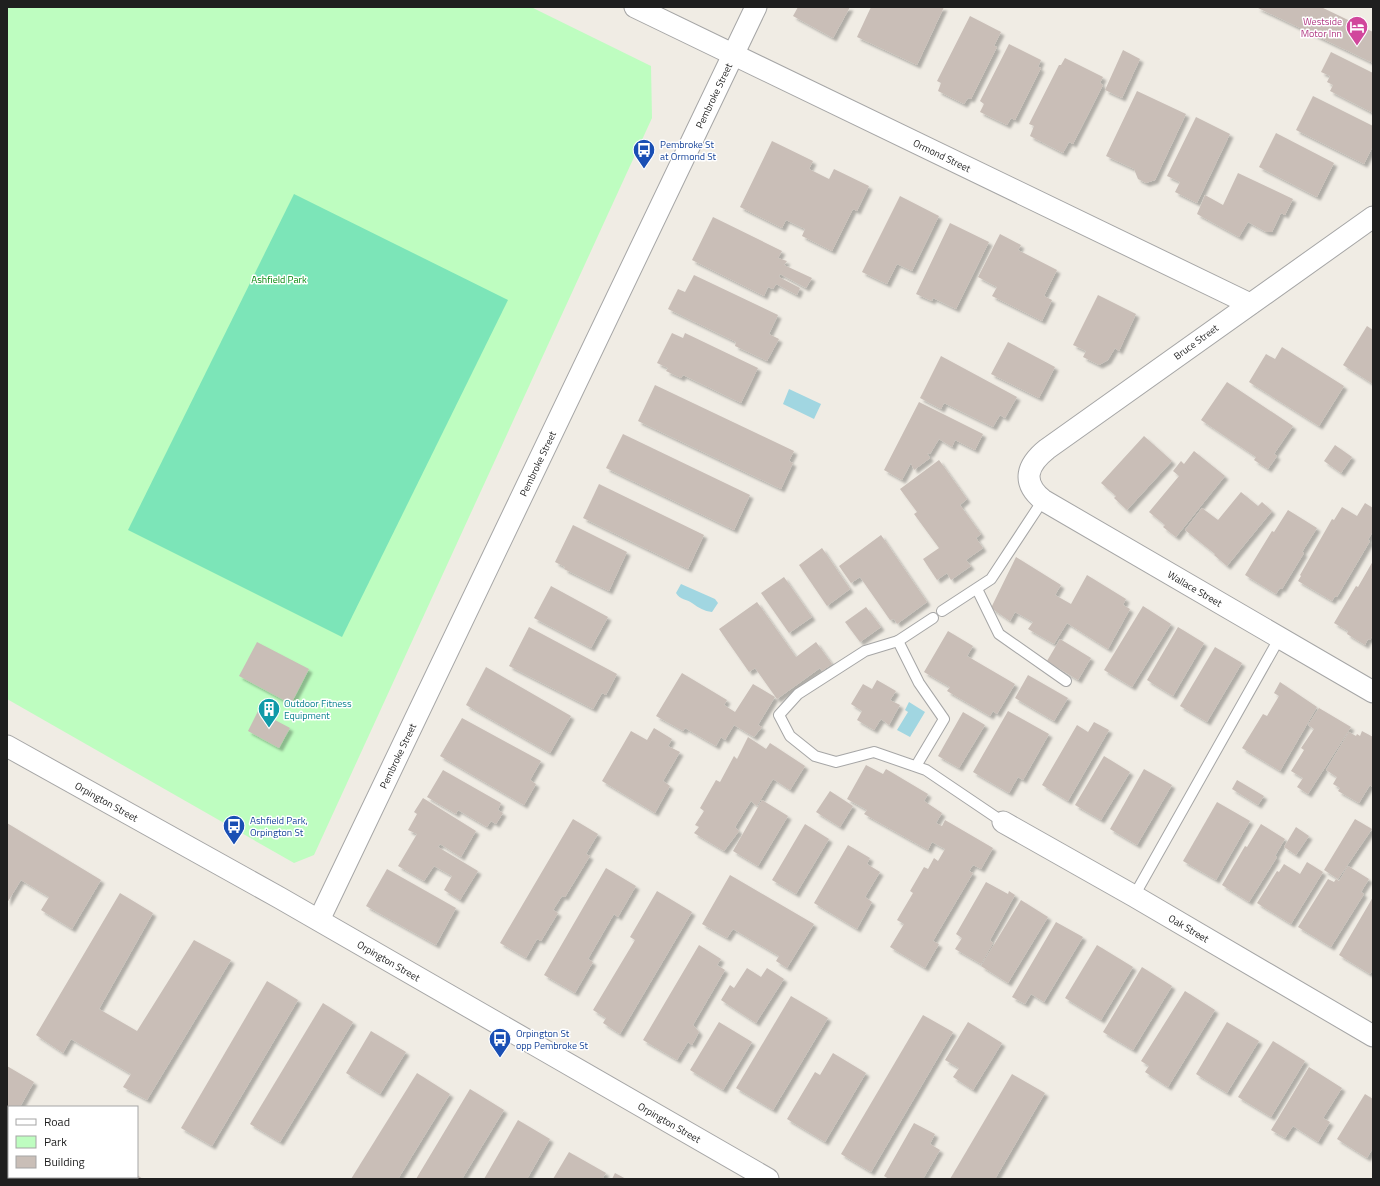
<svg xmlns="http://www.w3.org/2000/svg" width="1380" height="1186" viewBox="0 0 1380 1186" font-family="'Titillium Web',sans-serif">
<defs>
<filter id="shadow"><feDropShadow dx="3.5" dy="3.5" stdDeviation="1" flood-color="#0004"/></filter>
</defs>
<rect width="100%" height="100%" fill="#f0ece4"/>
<path fill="#befdc0" d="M7 7H531L651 66 652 118 314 855 294 863 7 699Z"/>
<path fill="#7ce5b8" d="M294 194 508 300 342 637 128 530Z"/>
<g fill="#a1d6e1">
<path d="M789 389 821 404 814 419 783 404Z"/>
<path d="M681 584 715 599 718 603 712 612C704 611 699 608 692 603 687 599 680 600 676 593Z"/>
<path d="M909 702 925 712 910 737 897 730 908 712 905 710Z"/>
</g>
<g fill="#c9beb7" filter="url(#shadow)">
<path d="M798 7H850L833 38 793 16Z"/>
<path d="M871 7H944L917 65 857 37Z"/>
<path d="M1256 7H1321L1373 32V63Z"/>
<path d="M970 16 1001 32 994 46 997 47 971 99 968 98 964 104 938 91 941 83 937 81Z"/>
<path d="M1009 44 1041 60 1038 67 1041 68 1015 120 1011 118 1007 125 980 112 984 104 980 101Z"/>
<path d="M1123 50 1140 59 1122 98 1105 90Z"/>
<path d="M1331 52 1373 73V113L1330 91 1333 85 1327 82 1330 76 1321 72Z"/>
<path d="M1065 58 1103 77 1100 83 1103 85 1073 144 1069 142 1063 153 1030 136 1034 126 1029 124 1059 65H1061Z"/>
<path d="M1137 91 1186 114 1155 180 1146 183 1138 179 1134 169 1106 156Z"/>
<path d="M1313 96 1373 126V146L1364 164 1296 130Z"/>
<path d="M1196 117 1230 134 1197 203 1175 192 1180 182 1167 176Z"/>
<path d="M1276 133 1334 163 1317 197 1259 167Z"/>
<path d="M772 141 813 161 809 169 829 179 834 169 869 186 857 211 853 209 832 251 802 236 805 229 786 220 782 228 740 207Z"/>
<path d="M1238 173 1293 199 1285 215 1281 213 1272 232H1266L1248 222 1239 237 1197 214 1205 195 1223 205Z"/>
<path d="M900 196 939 216 912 271 897 264 887 284 862 272Z"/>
<path d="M713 217 782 251 778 258 787 261 784 265 812 278 806 288 780 274 779 277 800 288 797 295 776 284 773 289 768 287 764 296 692 260Z"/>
<path d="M950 223 989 242 956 309 933 298 932 301 916 294Z"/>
<path d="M1000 234 1021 245 1018 250 1057 270 1044 296 1052 300 1042 321 992 296 997 287 978 277Z"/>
<path d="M694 275 778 315 769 334 779 339 767 361 735 346 736 342 668 309 678 289 685 292Z"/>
<path d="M1098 295 1136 314 1119 351 1115 348 1108 360 1099 365 1083 357 1086 351 1073 345Z"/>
<path d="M1367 326 1373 330V384L1343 365Z"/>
<path d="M672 333 683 338 685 333 758 368 741 403 683 375 681 378 666 371 668 368 657 363Z"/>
<path d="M1008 342 1055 367 1039 398 991 374Z"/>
<path d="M1282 347 1344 386 1319 426 1249 382 1266 354 1275 359Z"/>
<path d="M941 356 1017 397 1005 418 1000 415 993 427 944 403 941 409 920 398Z"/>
<path d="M1227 382 1293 426 1274 454 1277 456 1268 469 1254 460 1256 457 1201 420Z"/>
<path d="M655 385 794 451 789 461 793 463 781 489 638 421Z"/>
<path d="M919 402 983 434 975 450 955 440 952 447 939 439 930 454 927 453 930 458 914 470 911 463 902 480 884 470Z"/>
<path d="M623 434 750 495 734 530 606 468Z"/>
<path d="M1144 436 1172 461 1127 510 1114 498 1116 496 1101 483Z"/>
<path d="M1335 445 1352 457 1341 473 1324 461Z"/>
<path d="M1194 451 1225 476 1176 537 1163 527 1165 525 1149 512 1179 476 1173 471 1181 461 1184 464Z"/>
<path d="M939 460 967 499 960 505 981 534 976 538 983 548 966 560 971 566 951 580 947 573 937 580 923 559 939 548 914 514 917 512 900 489Z"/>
<path d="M599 484 704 535 688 569 583 518Z"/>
<path d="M1241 492 1258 506 1262 502 1272 511 1227 566 1214 555 1215 554 1185 530 1202 508 1218 520Z"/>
<path d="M1365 503 1373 508V531L1368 540 1370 541 1337 597 1335 596 1332 601 1298 581 1301 576 1300 575 1332 519 1334 520 1342 507 1357 516Z"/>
<path d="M1288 510 1317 528 1302 552 1304 553 1282 589 1280 588 1276 594 1245 575 1272 531 1274 532Z"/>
<path d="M573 525 627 552 609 591 564 569 565 567 555 562Z"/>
<path d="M881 535 927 602 897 624 894 619 890 620 860 577 851 583 839 566Z"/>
<path d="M822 548 850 589 827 606 799 565Z"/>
<path d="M1016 557 1061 585 1055 595 1071 604 1087 575 1126 599 1123 605 1130 609 1108 649 1067 623 1054 644 1028 629 1033 622 1015 612 1010 621 991 608Z"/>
<path d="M1373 561V635L1370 640 1368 639 1365 645 1347 634 1348 631 1334 623 1356 586 1358 587Z"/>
<path d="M784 577 812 617 789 633 761 593Z"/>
<path d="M551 586 608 617 591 648 534 618Z"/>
<path d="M757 602 796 657 816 642 832 664 822 671 820 668 777 699 755 668 749 672 719 629Z"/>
<path d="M1143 606 1171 624 1132 687 1104 670Z"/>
<path d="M866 607 881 627 860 642 845 622Z"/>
<path d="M529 627 617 674 606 695 602 693 593 709 509 666Z"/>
<path d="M1178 627 1204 643 1173 696 1147 680Z"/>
<path d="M948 631 973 646 967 656 1015 684 997 714 993 711 990 716 947 691 950 687 924 672Z"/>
<path d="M1060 639 1091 658 1078 680 1047 661Z"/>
<path d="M257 642 309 669 291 704 239 676Z"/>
<path d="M1215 647 1242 663 1207 722 1180 706Z"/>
<path d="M486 667 571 716 550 753 466 705Z"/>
<path d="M682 673 727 700 724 705 735 712 753 684 775 697 758 725 762 727 754 737 734 725 725 740 721 737 716 746 685 728 683 731 656 716Z"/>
<path d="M1028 675 1068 698 1054 721 1015 698Z"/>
<path d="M877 680 896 691 890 700 900 705 889 725 881 719 874 730 857 720 862 711 851 704 863 684 872 689Z"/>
<path d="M1280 682 1317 707 1280 771 1242 748 1263 714 1267 716 1279 696 1274 693Z"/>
<path d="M1319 708 1351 727 1308 794 1297 787 1303 778 1291 771 1304 750 1301 748 1314 729 1308 725Z"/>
<path d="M258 711 290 728 279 748 248 731Z"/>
<path d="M1008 711 1049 734 1023 780 1018 777 1009 793 973 772Z"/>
<path d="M963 712 985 725 959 768 938 756Z"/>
<path d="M462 718 541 761 530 780 536 784 524 805 440 756Z"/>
<path d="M1094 722 1109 730 1068 801 1042 785 1077 725 1088 732Z"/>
<path d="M654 728 672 739 668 746 680 752 663 781 670 786 655 813 602 781 631 731 647 740Z"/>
<path d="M1362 731 1373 737V785L1372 787 1370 785 1359 803 1338 791 1340 788 1333 784 1337 777 1326 770 1349 732 1356 736 1357 734 1360 736Z"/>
<path d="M748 737 766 749 770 743 805 766 790 790 773 779 757 806 751 801 735 827 739 831 724 851 694 833 699 827 695 825 704 811 700 808 716 780 720 782 734 756 737 759Z"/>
<path d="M1104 756 1130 772 1101 820 1075 805Z"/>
<path d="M866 765 883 774 886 769 928 794 924 801 942 813 936 823 942 826 945 820 993 848 981 869 973 865 969 871 973 873 933 941 939 944 925 968 890 947 904 924 897 920 913 893 910 891 924 867 928 869 934 858 938 861 945 849 932 842 928 850 864 814 867 810 847 799Z"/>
<path d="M1144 769 1172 785 1137 845 1110 829Z"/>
<path d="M443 770 501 803 498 810 503 813 496 824 491 821 487 827 458 810 456 814 427 797Z"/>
<path d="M1237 780 1264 796 1258 805 1232 789Z"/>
<path d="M830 791 853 806 840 827 816 812Z"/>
<path d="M423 798 476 831 461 857 440 844 438 847 478 871 460 900 444 890 452 876 434 866 424 881 398 866 417 834 408 830 417 814 414 812Z"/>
<path d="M762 800 788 816 758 866 733 851Z"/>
<path d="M1217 802 1250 821 1216 880 1183 861Z"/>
<path d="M573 819 598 834 586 854 590 856 565 897 562 896 553 910 558 913 541 941 537 939 526 958 500 943Z"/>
<path d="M1355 819 1372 829 1338 879 1324 870Z"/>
<path d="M7 823 101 880 72 929 41 910 49 897 21 880 7 903Z"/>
<path d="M805 824 829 839 796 894 772 880Z"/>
<path d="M1261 824 1285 839 1275 856 1277 857 1249 902 1222 885 1245 846 1247 847Z"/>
<path d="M1296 827 1309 836 1296 855 1284 847Z"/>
<path d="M848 845 870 858 867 864 880 872 865 897 872 902 857 929 814 903Z"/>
<path d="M1307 862 1323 872 1291 924 1257 903 1277 871 1279 872 1284 864 1300 874Z"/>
<path d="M1348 866 1369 879 1361 892 1364 894 1331 947 1298 927 1328 879 1334 882 1336 879 1339 881Z"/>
<path d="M606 868 636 886 618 917 614 914 588 959 593 962 575 993 544 975Z"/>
<path d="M387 869 456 908 436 945 366 906Z"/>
<path d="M730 875 814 924 787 968 776 961 779 956 733 929 727 938 702 924Z"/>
<path d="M986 882 1008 894 1009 891 1015 895 990 940 993 943 981 964 955 949 962 938 956 934Z"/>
<path d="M657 891 692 912 620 1034 603 1023 606 1018 593 1010 635 940 630 937Z"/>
<path d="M120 893 153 913 99 1009 137 1031 194 940 231 960 147 1100 123 1087 131 1074 71 1039 63 1053 36 1035Z"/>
<path d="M1373 897V970L1370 974 1339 955Z"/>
<path d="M1021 900 1048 917 1008 983 981 966Z"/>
<path d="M1056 922 1083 937 1044 1002 1031 994 1025 1004 1012 997Z"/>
<path d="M699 945 721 959 717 965 725 970 693 1025 699 1032 692 1045 688 1042 677 1060 643 1040Z"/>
<path d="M1097 945 1133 967 1101 1020 1065 998Z"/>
<path d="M1142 967 1172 986 1133 1050 1103 1032Z"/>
<path d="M747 968 761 977 767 968 784 979 756 1023 721 1000 730 985 734 988Z"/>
<path d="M267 981 298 1000 212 1146 181 1128Z"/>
<path d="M1185 991 1215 1010 1168 1087 1145 1072 1149 1066 1141 1061Z"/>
<path d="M791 996 828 1018 773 1110 736 1088Z"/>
<path d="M323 1003 353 1022 280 1142 250 1124Z"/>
<path d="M923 1015 953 1032 871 1172 841 1154Z"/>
<path d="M719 1022 752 1042 723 1090 690 1070Z"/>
<path d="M968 1022 1002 1043 973 1090 953 1077 959 1068 945 1060Z"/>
<path d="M1227 1022 1259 1041 1227 1093 1196 1074Z"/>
<path d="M371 1031 406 1052 380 1094 346 1073Z"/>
<path d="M1273 1041 1305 1061 1271 1117 1238 1097Z"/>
<path d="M833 1053 866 1073 825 1142 787 1119 815 1072 820 1075Z"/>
<path d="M7 1066 34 1082 20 1107H9V1125L7 1129Z"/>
<path d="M1309 1067 1342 1088 1323 1118 1330 1122 1318 1142 1293 1126 1285 1138 1271 1130Z"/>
<path d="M417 1073 450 1094 398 1179H351Z"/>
<path d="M1012 1074 1045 1093 995 1179H950Z"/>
<path d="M470 1089 504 1110 462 1179H416Z"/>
<path d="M1365 1094 1373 1099V1148L1367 1158 1337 1139Z"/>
<path d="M518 1120 550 1139 527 1179H484Z"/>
<path d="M914 1123 935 1134 930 1144 940 1150 923 1179H889L884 1176Z"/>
<path d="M569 1152 606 1173 602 1179H553Z"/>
<path d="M615 1173 626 1179H612Z"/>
<path d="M137 1175 143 1179H46L43 1177H137Z"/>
</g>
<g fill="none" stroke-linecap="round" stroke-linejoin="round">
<g stroke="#a6a6a6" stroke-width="12">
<g id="lane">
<path d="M977 589 999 634 1066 681"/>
<path d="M942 611 991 579 1043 500"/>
<path d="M898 641 933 618"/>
<path d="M916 766 944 719 919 683 898 641 865 651 798 694 779 715 790 736 815 756 836 762 874 752 926 770 1003 822"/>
<path d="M1134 896 1280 637"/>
</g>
</g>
<g stroke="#a6a6a6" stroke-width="23">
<g id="street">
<path id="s1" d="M635 7 1250 304"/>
<path id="s2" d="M1373 217 1047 449C1027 465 1021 482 1043 500L1373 692"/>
<path id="s3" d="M7 746 280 898 768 1179"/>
<path id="s4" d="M1003 822 1134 896 1373 1036"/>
<path id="s5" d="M319 920 756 7"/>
</g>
</g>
<use href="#lane" stroke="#fff" stroke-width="10"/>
<use href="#street" stroke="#fff" stroke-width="21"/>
</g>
<defs>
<g id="hotel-pin" transform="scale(1.15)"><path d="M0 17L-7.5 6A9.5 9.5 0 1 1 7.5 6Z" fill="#d1479c" stroke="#fff"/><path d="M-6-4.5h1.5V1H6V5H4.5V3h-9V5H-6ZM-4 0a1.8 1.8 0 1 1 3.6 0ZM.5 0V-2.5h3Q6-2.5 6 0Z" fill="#fff"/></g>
<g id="bus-pin" transform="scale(1.15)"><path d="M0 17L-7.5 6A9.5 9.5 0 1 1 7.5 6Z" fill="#1a4fb4" stroke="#fff"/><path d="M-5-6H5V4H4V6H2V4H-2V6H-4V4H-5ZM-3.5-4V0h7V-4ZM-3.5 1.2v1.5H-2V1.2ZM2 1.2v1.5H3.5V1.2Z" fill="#fff"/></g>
<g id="building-pin" transform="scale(1.15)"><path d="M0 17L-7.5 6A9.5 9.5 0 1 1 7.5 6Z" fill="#0f9aa8" stroke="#fff"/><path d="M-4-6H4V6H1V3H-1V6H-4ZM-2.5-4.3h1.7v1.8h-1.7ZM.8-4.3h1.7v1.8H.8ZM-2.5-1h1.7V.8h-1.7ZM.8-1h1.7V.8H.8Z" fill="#fff"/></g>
</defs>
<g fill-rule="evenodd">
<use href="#hotel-pin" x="1357" y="27"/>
<use href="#bus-pin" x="644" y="150"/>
<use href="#building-pin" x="269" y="709"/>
<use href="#bus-pin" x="234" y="826"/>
<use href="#bus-pin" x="500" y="1039"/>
</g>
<g text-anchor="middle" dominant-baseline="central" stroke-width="3" stroke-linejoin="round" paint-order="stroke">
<g font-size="10" fill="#b23c85" stroke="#fff" text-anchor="end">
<text x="1342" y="21">Westside<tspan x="1342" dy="12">Motor Inn</tspan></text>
</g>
<g font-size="10" fill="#1f1f1f" stroke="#fff">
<text stroke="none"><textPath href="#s5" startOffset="914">Pembroke Street</textPath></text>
<text stroke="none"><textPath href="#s1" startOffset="341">Ormond Street</textPath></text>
<text transform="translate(1196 342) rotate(-36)">Bruce Street</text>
<text stroke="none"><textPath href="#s5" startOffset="506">Pembroke Street</textPath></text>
<text stroke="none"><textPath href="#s2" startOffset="638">Wallace Street</textPath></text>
<text stroke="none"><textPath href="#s5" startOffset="182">Pembroke Street</textPath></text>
<text stroke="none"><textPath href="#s3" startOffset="114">Orpington Street</textPath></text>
<text stroke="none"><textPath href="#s4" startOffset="214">Oak Street</textPath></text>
<text stroke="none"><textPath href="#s3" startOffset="438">Orpington Street</textPath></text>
<text stroke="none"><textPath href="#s3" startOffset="762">Orpington Street</textPath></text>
</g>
<g font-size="10" fill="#164399" stroke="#fff" text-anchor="start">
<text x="660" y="144">Pembroke St<tspan x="660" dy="12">at Ormond St</tspan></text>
<text x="250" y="820">Ashfield Park,<tspan x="250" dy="12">Orpington St</tspan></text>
<text x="516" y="1033">Orpington St<tspan x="516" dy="12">opp Pembroke St</tspan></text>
</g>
<g font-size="10" fill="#038609" stroke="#fff">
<text x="279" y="279">Ashfield Park</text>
</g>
<g font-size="10" fill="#0d838f" stroke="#fff" text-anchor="start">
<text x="284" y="703">Outdoor Fitness<tspan x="284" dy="12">Equipment</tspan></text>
</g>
</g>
<rect width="1380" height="1186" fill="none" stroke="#1f1f1f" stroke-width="16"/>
<rect x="8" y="1106" width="130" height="72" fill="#ffffff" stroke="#a5a5a5"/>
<rect x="16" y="1119" width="20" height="6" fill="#ffffff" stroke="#a5a5a5"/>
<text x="44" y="1126" font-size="12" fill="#1f1f1f">Road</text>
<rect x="16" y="1136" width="20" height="12" fill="#befdc0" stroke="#a5a5a5"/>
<text x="44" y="1146" font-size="12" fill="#1f1f1f">Park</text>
<rect x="16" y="1156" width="20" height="12" fill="#c9beb7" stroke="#a5a5a5"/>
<text x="44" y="1166" font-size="12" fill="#1f1f1f">Building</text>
</svg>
